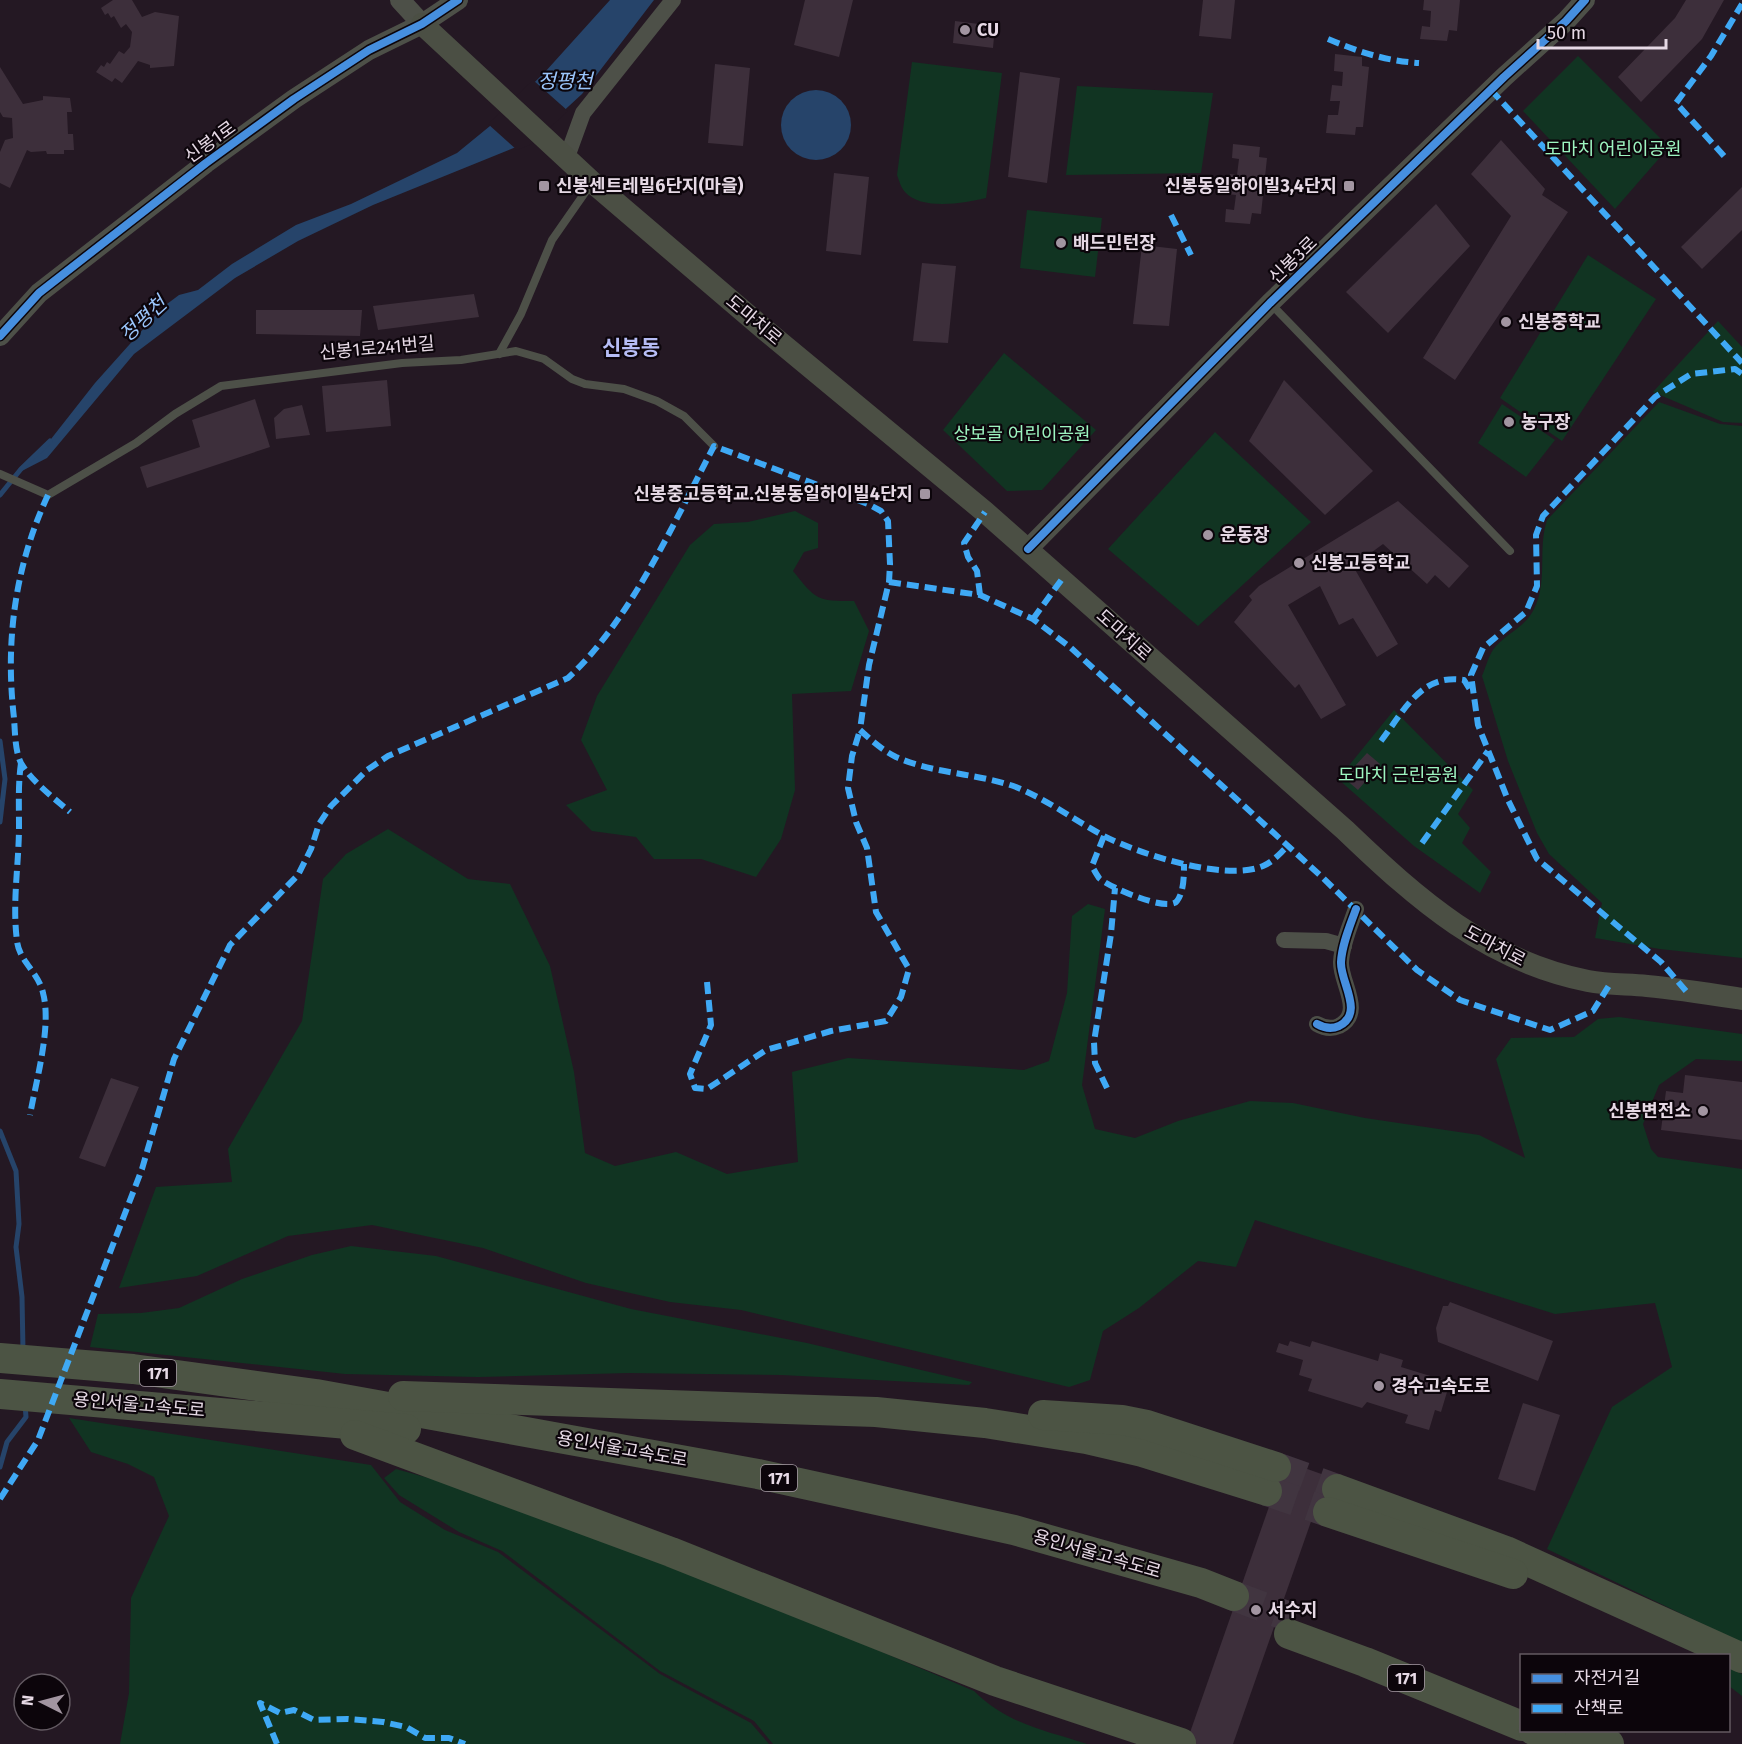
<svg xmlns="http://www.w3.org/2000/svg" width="1742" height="1744" viewBox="0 0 1742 1744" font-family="'Fira Sans','Noto Sans KR',sans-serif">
<rect width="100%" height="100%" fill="#241823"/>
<g fill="#113422">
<path d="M1578 56 1669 147 1615 209 1523 111Z"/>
<path d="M912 62 1002 73 986 198C965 203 922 211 905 192 901 188 899 180 897 175Z"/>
<path d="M1077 86 1213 93 1201 173 1066 175Z"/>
<path d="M1027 210 1102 218 1095 277 1020 268Z"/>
<path d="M1588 255 1656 299 1562 441 1500 398Z"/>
<path d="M1718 321 1742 347V423L1723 422 1653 392Z"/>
<path d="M1004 353 1096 430 1042 490 1007 491 943 430Z"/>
<path d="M1659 402 1720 424 1742 426V958L1660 949 1595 938 1602 903 1549 854 1537 833 1508 761 1482 676C1486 667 1489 653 1496 646 1508 633 1524 627 1533 611 1549 582 1537 550 1547 520Z"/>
<path d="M1502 404 1555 440 1526 477 1478 443Z"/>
<path d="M1215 432 1311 522 1198 626 1108 549Z"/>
<path d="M795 511 818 523V548L804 552 793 571C816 600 817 601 854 601L869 631 851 691 792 694 795 790 781 839 756 877 701 859H654L636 837 592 831 566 805 607 790 581 740 597 696 690 545 714 524 748 522Z"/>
<path d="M1394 710 1473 790 1458 814 1470 828 1462 843 1491 872 1480 893 1414 846 1338 779Z"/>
<path d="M388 829 468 879 510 884 550 966 574 1072 585 1153 615 1166 676 1152 727 1174 798 1162 792 1072 848 1058 1024 1070 1049 1061 1067 993 1072 916 1088 904 1105 909 1082 1085 1095 1129 1135 1138 1178 1121 1250 1101 1293 1103 1365 1118 1479 1135 1525 1158 1496 1059 1511 1038 1574 1037 1598 1019 1619 1017 1742 1034V1061L1696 1059 1659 1085 1643 1124 1651 1149 1658 1157 1742 1169V1643L1547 1549 1612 1407 1672 1367 1655 1303 1555 1314 1255 1220 1236 1267 1198 1261 1139 1308 1103 1331 1090 1380 1069 1387 741 1310 670 1302 586 1283 483 1248 372 1225 288 1236 197 1276 119 1288 156 1187 232 1182 228 1149 302 1021 323 879 346 854Z"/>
<path d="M351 1246 436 1256 631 1309 807 1343 972 1382 969 1385 782 1375 628 1373 478 1377 345 1374 90 1347 98 1314 141 1313 179 1308 242 1279 312 1255Z"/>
<path d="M69 1418 371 1465 400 1502 445 1530 498 1552 660 1674 751 1723 769 1744H120L129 1693 131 1598 169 1516 154 1477 128 1464 91 1452Z"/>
<path d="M396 1469 523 1504 767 1603 974 1691C1007 1724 1044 1730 1087 1744H773L754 1721 660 1671 502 1551 459 1532 399 1495 384 1478Z"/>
<path d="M1728 1668 1742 1674V1696L1729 1686Z"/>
</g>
<g fill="#26446a">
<path d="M610 0H654L582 94 531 141 373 205 298 241 235 278 134 354 47 458 16 474 40 453 95 383 163 307 179 295 198 290 232 264 296 225 351 204 457 153 490 126 545 72Z"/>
<circle cx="816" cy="125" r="35"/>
</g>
<path fill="#241823" d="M533 80 568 111 532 144 517 150 488 124Z"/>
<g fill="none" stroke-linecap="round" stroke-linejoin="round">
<g stroke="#26446a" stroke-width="5">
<path d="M0 495 21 469 50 441"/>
<path d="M0 741 5 779 0 822"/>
<path d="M0 1131 16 1171 19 1224 16 1247 22 1297 23 1350"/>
<path d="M0 1467 7 1442 26 1417 25 1404"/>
</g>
</g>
<g fill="#3d2f3b">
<path d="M113 0H132L142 17 155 12 179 16 174 66 150 68V65L138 61 122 83 115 78 112 82 96 72 101 65 104 67 107 62 110 64 119 51 124 54 130 47 132 32 126 24 121 28 114 16 111 18 108 13 105 15 101 8Z"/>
<path d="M805 0H853L839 57 794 45Z"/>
<path d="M1203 0H1235L1231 39 1199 36Z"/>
<path d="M1424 0H1460L1457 31 1449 30 1447 41 1420 39 1422 26 1430 27 1431 11 1423 10Z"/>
<path d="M1686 0H1724L1702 39 1641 102 1618 77 1675 18Z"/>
<path d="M955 21 995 26 993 48 953 43Z"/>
<path d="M1335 54 1362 57V66L1369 67 1363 127H1356L1355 135 1326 133 1328 115H1338L1340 101H1330L1332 85 1342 86 1343 72 1334 71Z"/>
<path d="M715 64 750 68 743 146 708 143Z"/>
<path d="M0 67 23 104 43 100V96L70 98 72 112H67L68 134H73L74 150H64V154H47L46 151 31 152 27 150 10 188 0 183V152L5 140 13 138 12 118 3 117 0 112Z"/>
<path d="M1020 72 1060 78 1047 183 1008 177Z"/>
<path d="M1501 140 1545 189 1542 195 1568 212 1455 380 1423 358 1511 216 1471 174Z"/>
<path d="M1233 144 1260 147 1259 157 1267 158 1261 214 1252 213 1250 224 1225 222 1226 209 1234 210 1236 195 1227 194 1230 174 1237 175 1239 159 1232 158Z"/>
<path d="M834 173 869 177 861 255 826 251Z"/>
<path d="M1742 187V230L1702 269 1681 247Z"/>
<path d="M1436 204 1470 246 1388 333 1346 292Z"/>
<path d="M1142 245 1177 249 1169 326 1133 324Z"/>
<path d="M922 263 956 266 948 343 913 341Z"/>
<path d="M474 294 479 317 378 330 373 306Z"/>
<path d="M256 310H362L360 336 256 334Z"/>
<path d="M387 380 391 426 326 432 322 386Z"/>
<path d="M1284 380 1373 471 1325 515 1249 441Z"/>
<path d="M255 399 270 447 147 488 140 467 200 447 192 420Z"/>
<path d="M302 405 310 435 276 439 274 418 284 409Z"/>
<path d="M1398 501 1469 566 1449 588 1435 575 1427 584 1383 544 1353 566 1398 644 1377 657 1353 618 1339 625 1320 586 1288 605 1346 705 1321 719 1299 684 1295 688 1234 622 1252 600 1249 596 1259 586Z"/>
<path d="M1367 753 1380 764 1358 790 1344 778Z"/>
<path d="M1685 1075 1742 1082V1140L1661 1130 1666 1091 1683 1093Z"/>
<path d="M111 1078 139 1087 105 1167 79 1158Z"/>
<path d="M1450 1302 1553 1341 1538 1381 1438 1342 1436 1328 1443 1306H1448Z"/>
<path d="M1290 1341 1310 1347 1312 1341 1378 1361 1380 1353 1403 1360 1401 1367 1450 1382 1441 1412 1435 1410 1429 1430 1405 1423 1408 1415 1367 1402 1362 1408 1308 1391 1312 1379 1299 1375 1303 1360 1276 1352 1279 1343 1288 1346Z"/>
<path d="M1523 1403 1560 1415 1535 1491 1498 1479Z"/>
<path d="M1285 1461 1327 1476 1233 1744H1186Z"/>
</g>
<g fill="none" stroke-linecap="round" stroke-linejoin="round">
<g stroke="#413540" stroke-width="30" stroke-dasharray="30 15" stroke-linecap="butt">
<path d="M1276 1467 1337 1489"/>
<path d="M1267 1491 1328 1512"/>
<path d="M1234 1596 1295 1619"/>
</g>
<g stroke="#4d5048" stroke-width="8">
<path d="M1270 303 1510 551"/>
<path d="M499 354 521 314 552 240 591 184"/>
<path d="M0 474 48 495 136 443 175 414 221 386 402 363 461 360 516 351 544 359 572 379 585 384 624 389 657 401 684 416 714 446"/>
</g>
<g stroke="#4d5048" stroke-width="16">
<path d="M567 157 583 113 673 0"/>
<path d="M1284 940 1326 941 1344 946"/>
<path d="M1317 1024C1324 1028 1332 1029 1339 1026 1365 1013 1340 982 1341 962 1342 944 1350 926 1356 909"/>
</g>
<g stroke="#4d5048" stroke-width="20">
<path d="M400 0 422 24"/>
<path d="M0 336 39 293 206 163 294 99 369 50 422 24 458 0"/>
<path d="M1028 549 1270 303 1504 77 1566 21 1585 0"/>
</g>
<path stroke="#4b4f44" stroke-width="22" d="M422 24 592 182 764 329 985 512 1345 830C1418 900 1487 961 1588 981 1608 985 1628 984 1647 986 1679 989 1710 994 1742 999"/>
<g stroke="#4c5444" stroke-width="30">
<path d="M0 1358 133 1369 316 1394 758 1474 1014 1530 1201 1583 1234 1596"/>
<path d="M0 1394 406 1429"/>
<path d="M403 1396 876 1412 985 1423 1086 1439 1142 1452 1267 1491"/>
<path d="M1043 1415 1122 1420 1147 1425 1276 1467"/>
<path d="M355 1435 671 1552 995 1681 1181 1743"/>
<path d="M1337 1489 1506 1551 1742 1658"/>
<path d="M1328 1512 1513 1574"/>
<path d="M1289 1634 1365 1662 1522 1726"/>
<path d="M1533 1730 1566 1744"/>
<path d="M1580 1730 1609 1744"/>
</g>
<g stroke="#3fa9f5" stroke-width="6" stroke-dasharray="12 6" stroke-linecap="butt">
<path d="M1328 39C1359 52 1386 61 1419 63"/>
<path d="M1491 90 1742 363"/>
<path d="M1724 156 1676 103 1711 56 1742 4"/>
<path d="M1171 215 1191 255"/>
<path d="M48 495C15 566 5 641 14 718 15 731 15 752 21 763 32 782 54 798 70 812"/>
<path d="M889 582 980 595 1033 619 1070 647 1322 877 1417 970 1460 1000 1550 1030 1593 1011 1610 984"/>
<path d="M980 595 977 571 968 557 964 543 985 512"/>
<path d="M1033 619 1062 579"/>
<path d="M1381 741C1404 711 1421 673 1464 680L1471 691"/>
<path d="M21 763C18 785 19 804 19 826 19 864 12 902 17 941 19 961 39 973 43 993 52 1026 36 1081 30 1115"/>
<path d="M1104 836 1092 866C1094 870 1097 875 1099 878 1108 887 1169 913 1177 901 1184 892 1184 875 1184 864"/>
<path d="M1422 843 1488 751"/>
<path d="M707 982 711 1025 690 1074 695 1088 707 1089 766 1050 831 1031 886 1021 901 997 909 969 876 912 867 848 856 822 848 788 852 756 860 730"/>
<path d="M1686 991 1661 962 1537 859 1508 800 1478 725 1471 675 1483 648 1526 612 1537 586 1536 535 1543 516 1655 397 1691 374 1735 369 1742 374"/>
<path d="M1107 1088 1095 1063 1094 1042 1111 934 1115 888"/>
<path d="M0 1499 38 1440 142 1169 174 1059 230 945 298 875 311 849 319 824 331 806 367 770 388 756 568 678C631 620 674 522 714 446L868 504 881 511 888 521 890 564 889 582 869 665 860 730C871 740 882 750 896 757 934 774 977 773 1016 787 1048 800 1074 820 1104 836 1139 854 1226 882 1263 866 1273 862 1280 853 1288 846"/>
<path d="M277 1744 260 1703 280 1713 294 1710 314 1720 348 1719 383 1722 406 1727 425 1738H449L465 1744"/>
</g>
<g stroke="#0c050b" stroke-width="11">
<g id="cycleway">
<path d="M0 336 39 293 206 163 294 99 369 50 422 24 458 0"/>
<path d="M1028 549 1270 303 1504 77 1566 21 1585 0"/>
<path d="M1317 1024C1324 1028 1332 1029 1339 1026 1365 1013 1340 982 1341 962 1342 944 1350 926 1356 909"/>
</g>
</g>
<use href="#cycleway" stroke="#468fdf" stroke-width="8"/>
</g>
<g fill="#a295a1" stroke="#0c050b" stroke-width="2">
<circle cx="965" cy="30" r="6"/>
<rect x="538" y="180" width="12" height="12" rx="3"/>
<rect x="1343" y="180" width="12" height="12" rx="3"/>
<circle cx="1061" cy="243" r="6"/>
<circle cx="1506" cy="322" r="6"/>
<circle cx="1509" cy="422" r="6"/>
<rect x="919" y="488" width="12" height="12" rx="3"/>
<circle cx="1208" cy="535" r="6"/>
<circle cx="1299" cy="563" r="6"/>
<circle cx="1703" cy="1111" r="6"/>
<circle cx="1379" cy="1386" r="6"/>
<circle cx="1256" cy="1610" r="6"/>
</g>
<g text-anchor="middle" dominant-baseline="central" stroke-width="4.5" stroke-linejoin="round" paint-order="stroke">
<g fill="#0c050b" stroke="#a599a4" stroke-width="1.5">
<rect x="140" y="1360" width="36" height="26" rx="4.5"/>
<rect x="761" y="1465" width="36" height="26" rx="4.5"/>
<rect x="1388" y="1665" width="36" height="26" rx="4.5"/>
</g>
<g font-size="16" font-weight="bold" fill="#e6d9e5">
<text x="158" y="1373">171</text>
<text x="779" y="1478">171</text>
<text x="1406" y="1678">171</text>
</g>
<g font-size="18" font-weight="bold" fill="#e6d9e5" stroke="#0c050b" text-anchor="start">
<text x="977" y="30">CU</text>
<text x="556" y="186">신봉센트레빌6단지(마을)</text>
<text x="1337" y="186" text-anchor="end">신봉동일하이빌3,4단지</text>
<text x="1073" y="243">배드민턴장</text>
<text x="1518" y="322">신봉중학교</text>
<text x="1521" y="422">농구장</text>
<text x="913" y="494" text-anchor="end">신봉중고등학교.신봉동일하이빌4단지</text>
<text x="1220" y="535">운동장</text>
<text x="1311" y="563">신봉고등학교</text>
<text x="1691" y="1111" text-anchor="end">신봉변전소</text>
<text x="1391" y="1386">경수고속도로</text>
<text x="1268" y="1610">서수지</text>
</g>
<g font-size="18" fill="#e6d9e5" stroke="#0c050b">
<text transform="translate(210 142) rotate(-36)">신봉1로</text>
<text transform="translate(1293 260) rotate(-44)">신봉3로</text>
<text transform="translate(754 320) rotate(40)">도마치로</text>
<text transform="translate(377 348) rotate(-5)">신봉1로241번길</text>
<text transform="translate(1124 635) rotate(42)">도마치로</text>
<text transform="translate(1495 946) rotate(28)">도마치로</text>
<text transform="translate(139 1405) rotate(5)">용인서울고속도로</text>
<text transform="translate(622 1449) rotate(10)">용인서울고속도로</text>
<text transform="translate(1097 1554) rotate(16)">용인서울고속도로</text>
</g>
<g font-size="18" fill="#9df4c0" stroke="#0c050b">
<text x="1613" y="149">도마치 어린이공원</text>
<text x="1022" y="434">상보골 어린이공원</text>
<text x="1398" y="775">도마치 근린공원</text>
</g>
<g font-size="20" font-style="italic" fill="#9ac5fb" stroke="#0c050b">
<text x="565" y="81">정평천</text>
<text transform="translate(143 319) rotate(-43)">정평천</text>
</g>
<g font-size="21" font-weight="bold" fill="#b6bcf4" stroke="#0c050b">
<text x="631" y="348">신봉동</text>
</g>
</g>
<rect x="1520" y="1654" width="210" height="78" fill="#0c050b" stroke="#635a62" stroke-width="1.5"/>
<rect x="1532" y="1674" width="30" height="9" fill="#468fdf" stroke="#635a62" stroke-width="1.5"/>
<text x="1574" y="1684" font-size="18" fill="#e6d9e5">자전거길</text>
<rect x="1532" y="1704" width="30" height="9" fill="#3fa9f5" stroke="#635a62" stroke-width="1.5"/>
<text x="1574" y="1714" font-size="18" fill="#e6d9e5">산책로</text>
<g transform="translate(42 1702) rotate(276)"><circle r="28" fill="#0c050b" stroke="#635a62" stroke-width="1.5"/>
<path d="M0-4.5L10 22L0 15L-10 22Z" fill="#a295a1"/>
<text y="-9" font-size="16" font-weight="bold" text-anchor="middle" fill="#e6d9e5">N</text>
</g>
<path d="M1538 39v9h128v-9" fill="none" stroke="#e6d9e5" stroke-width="3"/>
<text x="1547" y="39" font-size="18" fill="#e6d9e5" stroke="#0c050b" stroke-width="4.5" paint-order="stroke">50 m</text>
</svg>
